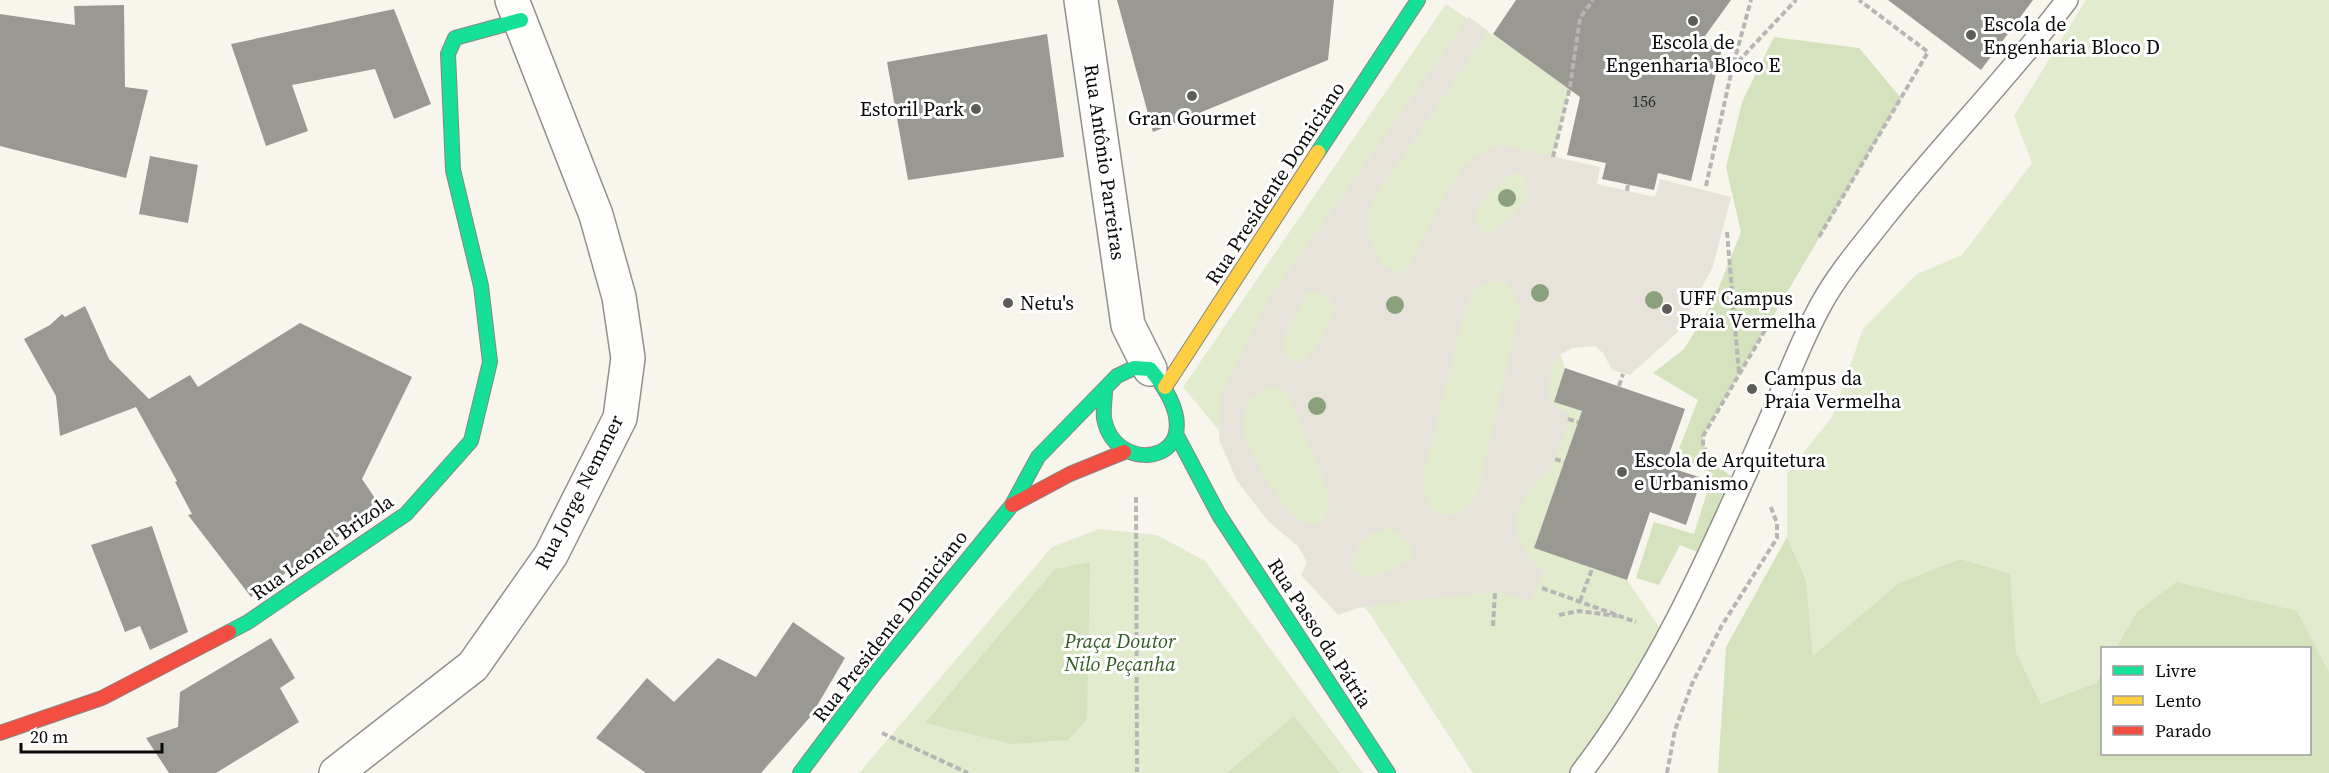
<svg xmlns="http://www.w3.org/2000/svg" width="2329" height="773" viewBox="0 0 2329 773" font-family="'Source Serif 4',serif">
<rect width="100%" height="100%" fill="#f8f5ed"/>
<g fill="#e3ebcf">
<path d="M2086 0H2329V672L2297 611 2136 613 2116 648H2102V671L2096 683 2041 704 2016 652 2009 574 1838 637 1813 657 1806 580 1787 537V473L1832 417 1863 329 1917 274 1962 255 2032 163 2014 116Z"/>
<path d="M1446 4 1570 87 1529 264 1565 368 1554 402 1582 411 1534 548 1627 580 1662 631 1578 773H1473L1370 614 1183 387Z"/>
<path d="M1099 529 1157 535 1205 561 1363 773H859L1052 547Z"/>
</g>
<g fill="#d4e2be">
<path d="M1774 37 1859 48 1901 98 1703 436C1703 460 1724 470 1742 484L1707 556 1680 545 1659 585 1636 578 1654 522 1694 534 1713 473 1675 459 1698 400 1653 373 1684 349 1713 302 1741 232 1726 167 1742 102Z"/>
<path d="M1787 537 1806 580 1813 656 1899 583 1960 559 2010 574 2016 652 2041 704 2096 683 2102 671V754H2310V648H2116L2136 613 2176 582 2297 611 2329 672V773H1718L1726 647Z"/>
<path d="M1090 562 1087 719 1068 740 1012 744 925 723 1055 569Z"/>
<path d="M1294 716 1340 773H1227Z"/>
</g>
<path fill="#e8e3da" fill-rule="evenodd" d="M1469 17 1488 31 1372 201 1367 220 1369 238 1380 263 1389 269 1397 274 1408 268 1450 187 1464 166 1478 155 1498 144 1600 167 1597 184 1655 197 1660 179 1731 197 1713 266 1679 331 1630 375 1612 370 1603 353 1595 346 1572 348 1558 356 1552 366 1548 394 1551 401 1569 415 1568 424 1549 472 1529 490 1516 513 1518 540 1529 557 1543 570 1532 601 1495 592 1391 603 1358 608 1338 615 1301 575 1307 562 1298 546 1268 521 1237 481 1219 440 1221 396 1270 297ZM1514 173 1526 176 1527 200 1494 232H1481L1474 220 1480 204 1494 188ZM1491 281 1507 283 1520 309 1478 493 1460 514 1447 515 1434 510 1425 498 1423 477 1465 310 1475 290ZM1308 290 1329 298 1336 310 1313 351 1302 362H1294L1284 352 1285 334ZM1279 386 1288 394 1325 483 1330 507 1322 524H1303L1285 507 1260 471 1242 430 1248 400 1265 389ZM1391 527 1410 544 1412 558 1387 572 1368 577 1359 575 1352 568 1353 556 1362 541 1372 533Z"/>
<g fill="#9a9893">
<path d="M1117 0H1334L1328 60 1153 132Z"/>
<path d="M1516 0H1731L1700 43 1722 48 1691 181 1658 173 1654 190 1602 179 1606 163 1567 155 1580 97 1493 34Z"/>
<path d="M1888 0H2033L1981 70Z"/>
<path d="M124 5 125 87 148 90 126 178 0 146V14L75 25 74 6Z"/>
<path d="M394 9 431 104 394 119 375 69 292 85 308 131 266 146 231 44Z"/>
<path d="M1047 34 1064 157 908 180 887 62Z"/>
<path d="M150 156 198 165 188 223 139 214Z"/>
<path d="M85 306 109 359 149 399 190 375 198 387 300 323 412 377 362 479 381 507 251 597 188 515 192 514 175 482 177 481 136 407 60 436 56 396 24 339 50 325 62 314 65 317Z"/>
<path d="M1565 368 1685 409 1665 466 1702 478 1686 525 1650 512 1627 580 1534 548 1582 411 1554 402Z"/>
<path d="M152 526 188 632 150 650 140 626 125 632 91 545Z"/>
<path d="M793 622 845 658 811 716 761 773H646L596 738 647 678 674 702 718 658 756 677Z"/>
<path d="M271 638 295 678 280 688 299 722 216 773H169L146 738 178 727 180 692Z"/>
</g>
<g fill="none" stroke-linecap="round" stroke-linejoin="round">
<g stroke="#91908c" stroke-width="24">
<path id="lane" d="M1581 773C1661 669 1713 547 1766 428 1785 386 1800 341 1823 301 1840 271 1862 246 1883 219 1942 144 2010 76 2067 0"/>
</g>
<g stroke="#91908c" stroke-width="36">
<g id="street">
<path d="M1081 0 1128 325 1150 369"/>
<path d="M336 773 473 666 551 555 620 418 628 358 619 297 596 215 512 0"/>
</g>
</g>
<g stroke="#888683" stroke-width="16">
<g id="fast">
<path d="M1318 152 1418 0"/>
<path d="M1176 434 1219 515 1388 773"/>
<path d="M229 632 248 622 406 514 471 441 490 362 481 286 453 170 448 54 455 38 521 20"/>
<path d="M800 773 872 677 1012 505 1038 457 1117 376 1134 368 1150 369C1227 461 1115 482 1104 418 1103 409 1105 399 1105 390"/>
</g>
</g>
<g stroke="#888683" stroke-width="16">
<path id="slow" d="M1165 387 1318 152"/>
</g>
<g stroke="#888683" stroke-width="16">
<g id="jam">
<path d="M1012 505 1070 474 1124 452"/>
<path d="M0 733 102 698 229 632"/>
</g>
</g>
<g stroke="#b7b6b5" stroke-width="4" stroke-dasharray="6 3" stroke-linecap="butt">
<path d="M1732 68 1796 0"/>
<path d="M1553 157 1570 87 1580 18 1593 0"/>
<path d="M1706 186 1732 69 1751 0"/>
<path d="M1627 191 1628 184"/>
<path d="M1727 232 1739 373"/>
<path d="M1819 237 1928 52 1859 0"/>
<path d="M1619 386 1623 374"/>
<path d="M1568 419 1578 422"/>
<path d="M1555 459 1564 462"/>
<path d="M1712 461 1703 446V436L1767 327"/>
<path d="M1136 497 1137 772"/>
<path d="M1542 588 1636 622"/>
<path d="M1580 601 1592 569"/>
<path d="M1559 615 1579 611 1617 616"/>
<path d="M1493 626 1495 592"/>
<path d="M882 733 968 773"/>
<path d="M1667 773 1675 730 1692 684 1721 627 1777 538V523L1770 505"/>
</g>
<use href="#lane" stroke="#fefefc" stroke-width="21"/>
<use href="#street" stroke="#fefefc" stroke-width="33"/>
<use href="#fast" stroke="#16e098" stroke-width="14"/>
<use href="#slow" stroke="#ffcf43" stroke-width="14"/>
<use href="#jam" stroke="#f24e42" stroke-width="14"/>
</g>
<g fill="#8ba07d">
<circle cx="1507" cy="198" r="9"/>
<circle cx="1540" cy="293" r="9"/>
<circle cx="1654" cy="300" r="9"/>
<circle cx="1395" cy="305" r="9"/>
<circle cx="1317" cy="406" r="9"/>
</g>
<g fill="#5d5c59" stroke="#fff" stroke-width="2">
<circle cx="1693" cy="21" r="6"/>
<circle cx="1971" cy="35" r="6"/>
<circle cx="1192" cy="96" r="6"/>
<circle cx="976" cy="109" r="6"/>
<circle cx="1008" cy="303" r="6"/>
<circle cx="1667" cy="309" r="6"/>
<circle cx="1752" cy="389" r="6"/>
<circle cx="1622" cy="472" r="6"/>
</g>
<g text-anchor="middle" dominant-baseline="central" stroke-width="6" stroke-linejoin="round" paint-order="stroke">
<g font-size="16" fill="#2e2e2c">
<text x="1644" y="101">156</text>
</g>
<g font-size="20" fill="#0a0a0a" stroke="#fff" text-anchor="start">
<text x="1983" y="24">Escola de<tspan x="1983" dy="23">Engenharia Bloco D</tspan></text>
<text x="1693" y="42" text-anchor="middle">Escola de<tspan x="1693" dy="23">Engenharia Bloco E</tspan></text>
<text x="964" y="109" text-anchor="end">Estoril Park</text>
<text x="1192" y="118" text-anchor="middle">Gran Gourmet</text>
<text x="1679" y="298">UFF Campus<tspan x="1679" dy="23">Praia Vermelha</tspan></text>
<text x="1020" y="303">Netu's</text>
<text x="1764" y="378">Campus da<tspan x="1764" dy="23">Praia Vermelha</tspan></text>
<text x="1634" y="460">Escola de Arquitetura<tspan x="1634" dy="23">e Urbanismo</tspan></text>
</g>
<g font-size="20" fill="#0a0a0a" stroke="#fff">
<text transform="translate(1105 162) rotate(82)">Rua Antônio Parreiras</text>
<text transform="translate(1275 183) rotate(-57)">Rua Presidente Domiciano</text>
<text transform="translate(579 492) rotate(-63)">Rua Jorge Nemmer</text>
<text transform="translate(322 547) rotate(-35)">Rua Leonel Brizola</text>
<text transform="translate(890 626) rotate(-52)">Rua Presidente Domiciano</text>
<text transform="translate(1320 633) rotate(57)">Rua Passo da Pátria</text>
</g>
<g font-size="20" font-style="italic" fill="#315a21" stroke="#fff">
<text x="1120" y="641">Praça Doutor<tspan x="1120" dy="23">Nilo Peçanha</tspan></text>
</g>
</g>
<rect x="2101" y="647" width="210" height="108" fill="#ffffff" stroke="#9d9d9d" stroke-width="1.5"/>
<rect x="2113" y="666" width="30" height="9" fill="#16e098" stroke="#9d9d9d" stroke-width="1.5"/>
<text x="2155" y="677" font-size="18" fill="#0a0a0a">Livre</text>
<rect x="2113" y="696" width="30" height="9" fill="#ffcf43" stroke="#9d9d9d" stroke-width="1.5"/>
<text x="2155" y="707" font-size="18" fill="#0a0a0a">Lento</text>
<rect x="2113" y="726" width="30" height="9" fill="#f24e42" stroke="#9d9d9d" stroke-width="1.5"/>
<text x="2155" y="737" font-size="18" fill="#0a0a0a">Parado</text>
<path d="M21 743v9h141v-9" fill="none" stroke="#0a0a0a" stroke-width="3"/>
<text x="30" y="743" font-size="18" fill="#0a0a0a" stroke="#ffffff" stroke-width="4.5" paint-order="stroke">20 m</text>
</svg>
